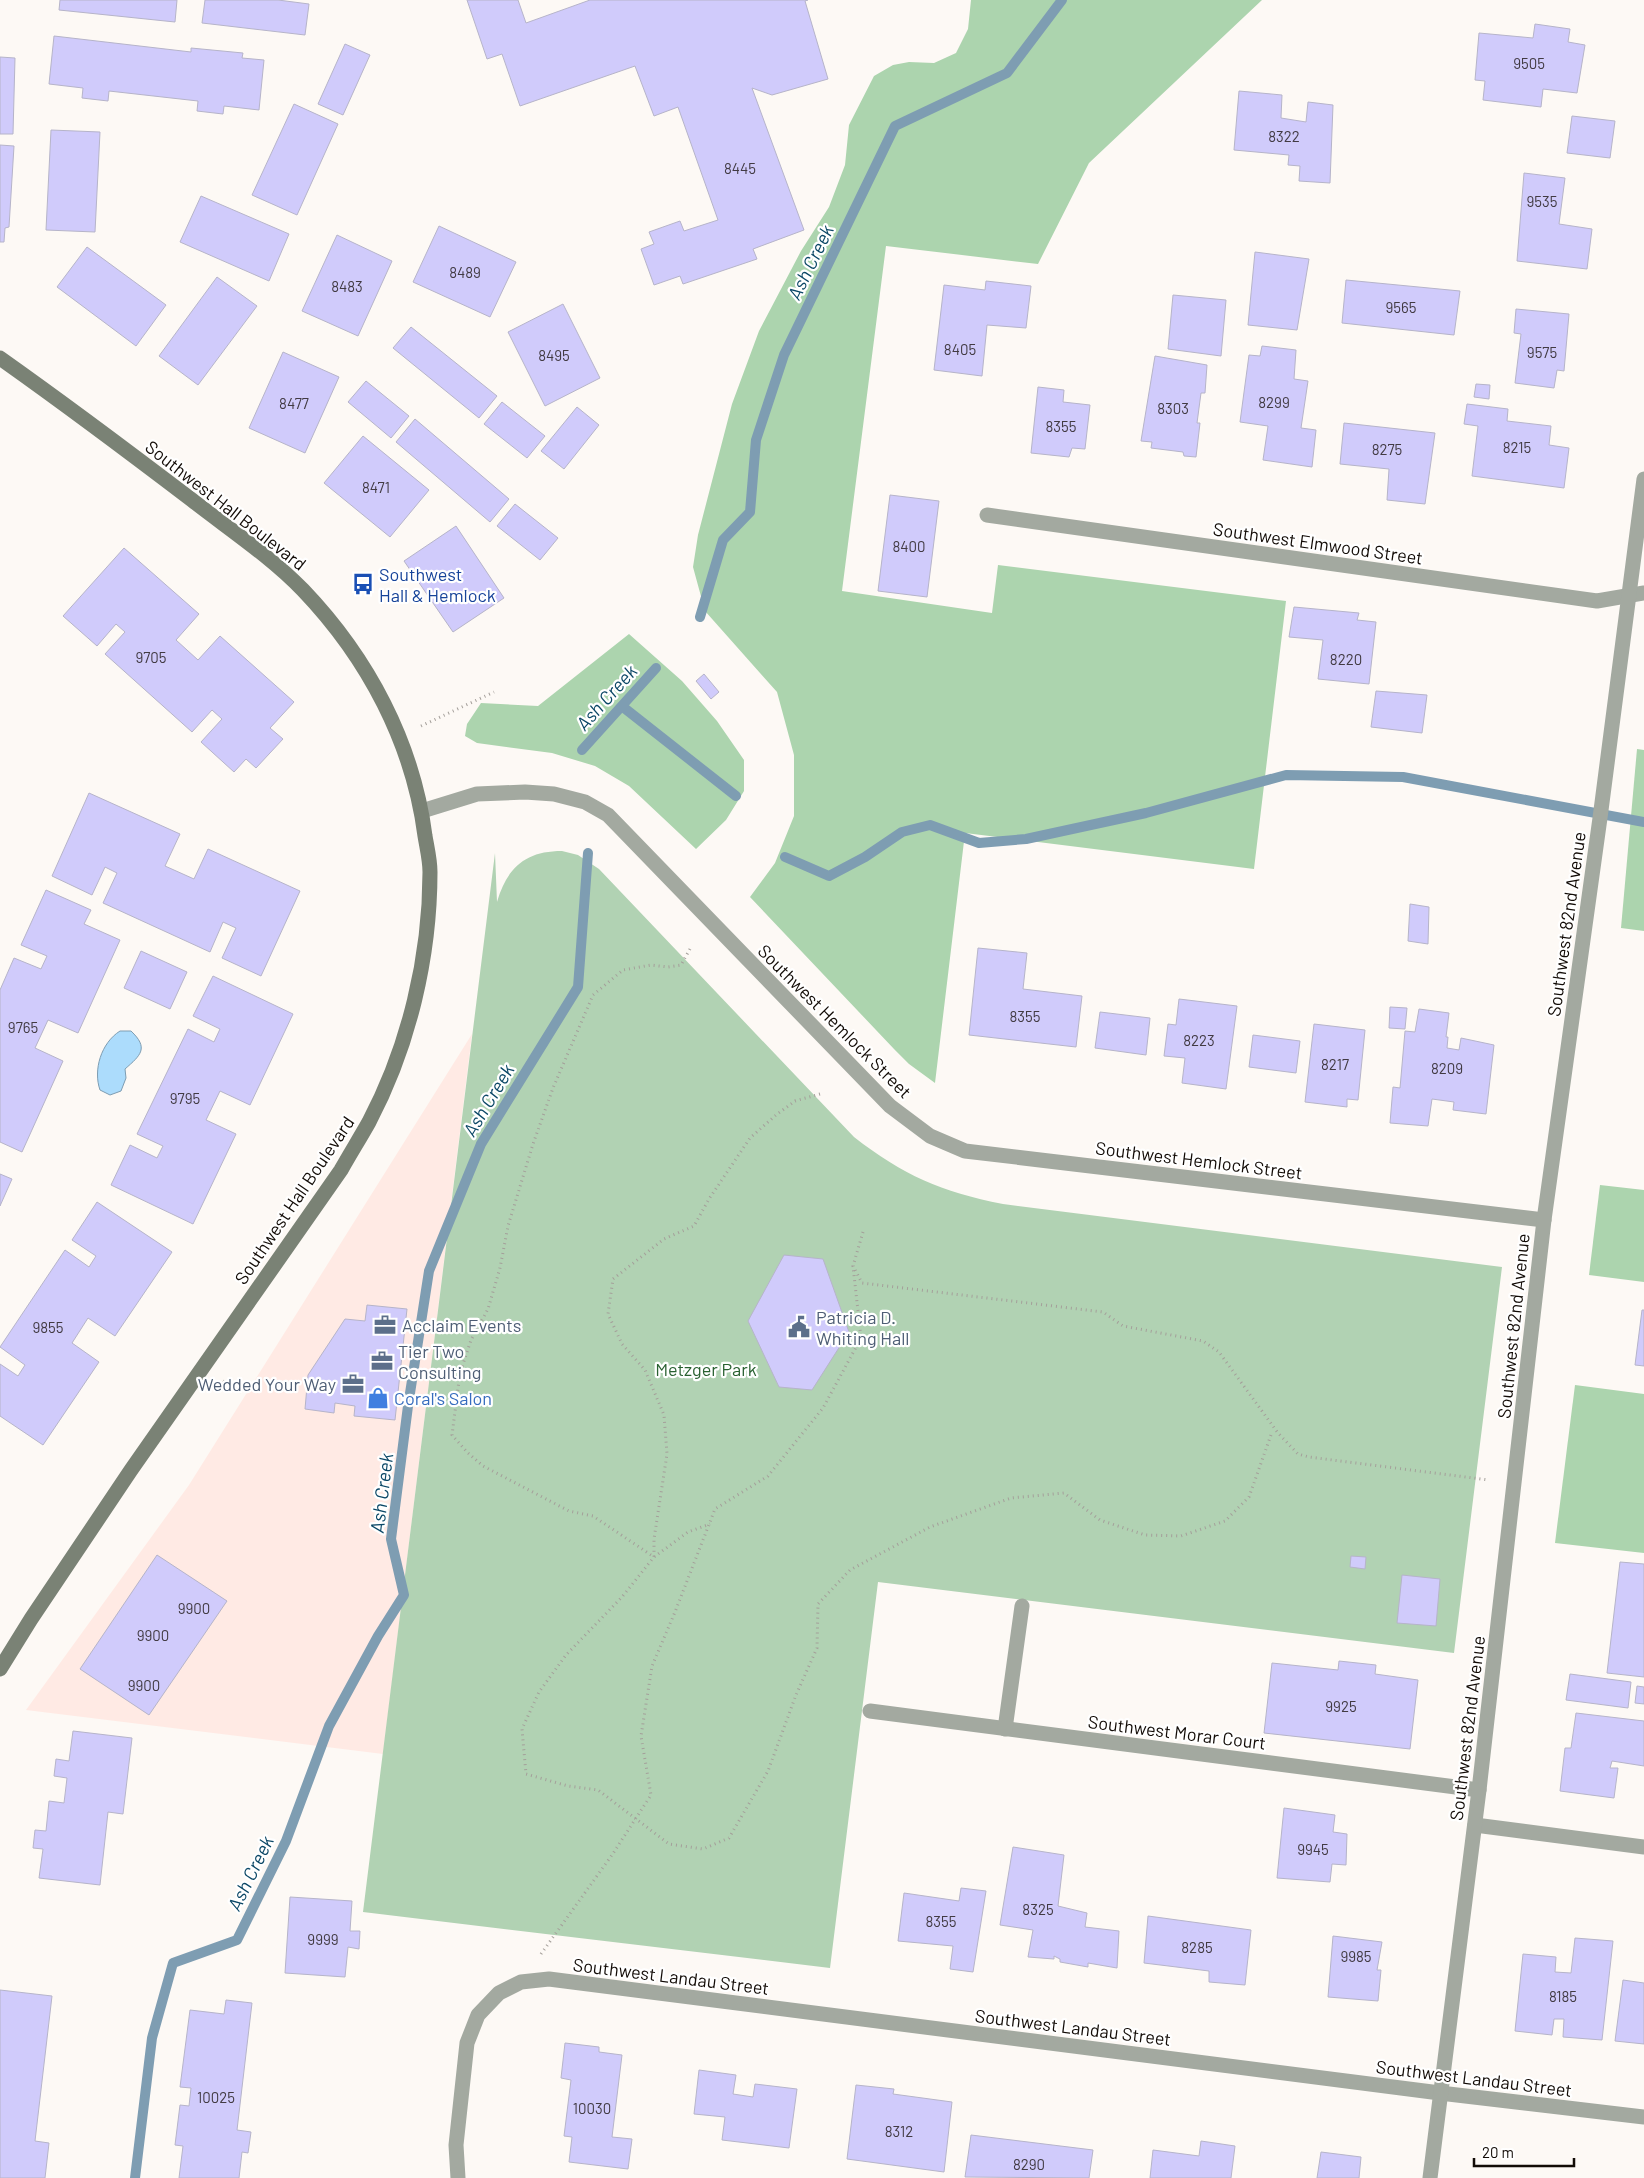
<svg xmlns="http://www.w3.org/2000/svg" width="1644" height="2178" viewBox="0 0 1644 2178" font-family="Barlow,sans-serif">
<rect width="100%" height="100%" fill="#fdf9f5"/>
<path fill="#ffeae4" d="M472 1034 383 1754 26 1710 189 1485Z"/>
<path fill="#b1d2b3" d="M562 851 578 855 599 869 854 1137C903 1175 941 1192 1003 1204L1502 1267 1454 1653 878 1582 830 1968 363 1912 495 853 497 902C507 868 525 851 562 851Z"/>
<g fill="#acd4ae">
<path d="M971 0H1262L1089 163 1038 264 886 246 842 591 992 613 998 565 1286 601 1254 869 965 833 935 1083 909 1064 894 1049 750 897 775 863 794 816V755L777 692 705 611 693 567 698 535 732 404 759 331 801 251 829 207 845 165 849 125 874 76 893 65 909 62 934 63 956 53 968 29Z"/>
<path d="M629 634 682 681 717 721 744 760V791L726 820 696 849 629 786 595 766 552 753 477 743 465 736 467 724 481 703 538 706Z"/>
<path d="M1637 749 1644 750V931L1621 928Z"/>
<path d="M1600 1185 1644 1190V1282L1589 1275Z"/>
<path d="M1575 1385 1644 1394V1553L1555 1543Z"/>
</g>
<path fill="#acdcfc" stroke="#7e9db2" d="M120 1031H131C149 1048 141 1055 125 1069L126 1078 121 1091 110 1095 100 1090C93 1070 101 1043 120 1031Z"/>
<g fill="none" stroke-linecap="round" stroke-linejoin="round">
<g stroke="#7e9db2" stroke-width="10">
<path d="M700 617 723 540 750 512 756 440 784 355 895 126 1007 73 1062 0"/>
<path d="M623 707 736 796"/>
<path d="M582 750 656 668"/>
<path d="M785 857 829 876 865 857 902 832 930 825 979 843 1026 839 1146 813 1286 775 1403 777 1644 822"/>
<path d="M135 2178 152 2038 173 1963 237 1940 286 1841 329 1726 378 1636 404 1595 391 1539 408 1406 429 1271 481 1144 578 987 588 853"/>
</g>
</g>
<g fill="#d0cbfb" stroke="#b6b4c9">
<path d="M60 0H177L175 22 59 10Z"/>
<path d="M205 0H278L309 4 305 35 202 23Z"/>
<path d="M467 0H518L526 23 590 0H808L805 1 828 79 772 95 752 88 804 230 753 249 757 259 683 284 680 276 654 285 641 249 654 244 649 232 680 221 684 231 718 220 678 107 654 116 635 66 520 106 502 54 487 59Z"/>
<path d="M1535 24 1570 29 1568 42 1585 45 1577 93 1543 89 1541 107 1483 100 1485 81 1475 80 1479 33 1533 38Z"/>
<path d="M54 36 191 52V48L243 53 242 58 264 60 259 110 224 106 223 114 197 111 198 101 109 91 108 101 82 98 83 88 49 84Z"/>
<path d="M345 44 370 55 343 115 318 104Z"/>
<path d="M0 57 15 58 13 134H0Z"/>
<path d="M1239 91 1282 95 1281 118 1306 122 1308 102 1333 105 1330 183 1299 181 1300 166 1288 165 1289 155 1234 150Z"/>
<path d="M294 104 338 124 297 215 252 195Z"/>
<path d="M1572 116 1615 121 1610 158 1567 153Z"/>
<path d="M51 130 100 132 95 232 46 230Z"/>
<path d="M0 145 14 146 9 227 5 228 4 242H0Z"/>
<path d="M1524 173 1565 178 1559 224 1592 229 1587 269 1517 261Z"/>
<path d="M201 196 289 234 269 281 180 242Z"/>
<path d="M439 226 516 262 490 317 413 282Z"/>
<path d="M337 235 392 261 358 336 302 311Z"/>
<path d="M87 247 166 305 136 346 57 287Z"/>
<path d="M1255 252 1309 259 1297 330 1248 325Z"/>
<path d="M217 277 257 306 198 385 159 356Z"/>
<path d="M1346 280 1460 291 1454 335 1342 323Z"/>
<path d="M986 281 1031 286 1026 328 987 325 982 376 934 370 944 285 985 290Z"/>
<path d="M1173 295 1226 300 1221 356 1168 349Z"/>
<path d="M563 304 600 378 545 406 508 332Z"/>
<path d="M1516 309 1569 314 1564 371 1557 370 1554 388 1515 383 1521 334 1514 333Z"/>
<path d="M411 327 497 396 479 418 393 348Z"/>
<path d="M1262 346 1296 350 1294 379 1308 381 1301 428 1316 430 1312 467 1263 460 1268 426 1240 422 1249 355 1260 356Z"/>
<path d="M283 352 339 377 305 453 249 428Z"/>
<path d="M1155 356 1207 365 1205 393H1201L1197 423H1200L1196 457 1184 456 1183 452 1151 448 1152 442 1141 441Z"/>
<path d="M366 381 409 416 391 438 348 402Z"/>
<path d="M1476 384 1490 385 1489 399 1474 397Z"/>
<path d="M1038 387 1064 390 1063 402 1090 405 1085 449 1072 448 1069 457 1031 453Z"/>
<path d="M502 402 545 436 527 458 484 424Z"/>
<path d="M1467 404 1508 409 1507 421 1551 426 1549 445 1569 448 1564 488 1472 476 1478 426 1464 424Z"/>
<path d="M577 407 599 425 564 469 541 451Z"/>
<path d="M415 419 509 499 490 522 396 442Z"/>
<path d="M1344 423 1435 433 1425 504 1387 500 1389 469 1340 464Z"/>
<path d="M363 436 429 490 390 537 324 483Z"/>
<path d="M890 495 939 501 927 597 878 591Z"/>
<path d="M515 504 558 538 540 560 497 526Z"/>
<path d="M456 526 504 598 453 632 404 561Z"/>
<path d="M124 548 199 614 176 640 198 660 220 636 294 702 270 728 283 739 256 768 246 759 234 772 201 742 222 719 212 710 192 732 105 654 125 632 116 624 97 646 63 616Z"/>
<path d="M1294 607 1359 613 1357 620 1376 622 1369 684 1318 679 1323 640 1289 637Z"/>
<path d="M704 674 719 692 711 699 696 681Z"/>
<path d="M1376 691 1427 695 1422 733 1371 727Z"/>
<path d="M89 793 180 834 165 866 194 879 208 849 300 891 261 976 222 958 236 928 223 922 210 952 103 903 117 873 105 867 92 895 52 876Z"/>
<path d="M46 890 91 910 84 924 120 940 78 1033 48 1020 35 1048 63 1061 22 1152 0 1142V990L14 958 41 969 47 956 21 945Z"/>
<path d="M1410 904 1429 907 1428 944 1408 941Z"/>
<path d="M978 948 1027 953 1023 989 1082 996 1076 1047 969 1035Z"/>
<path d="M141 951 187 972 170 1009 124 988Z"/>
<path d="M213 976 293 1014 250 1105 220 1091 206 1120 236 1134 193 1224 111 1185 130 1145 157 1158 163 1146 137 1134 188 1029 214 1042 220 1029 193 1016Z"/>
<path d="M1179 999 1237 1006 1226 1089 1182 1083 1185 1058 1164 1056 1168 1024 1176 1025Z"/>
<path d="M1390 1007 1407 1008 1405 1029 1389 1028Z"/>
<path d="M1419 1009 1449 1013 1446 1037H1448L1447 1048 1459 1050 1461 1038 1494 1045 1486 1114 1453 1110 1454 1102 1432 1099 1428 1126 1390 1123 1393 1087 1400 1088 1405 1031 1415 1032Z"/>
<path d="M1100 1012 1150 1018 1146 1055 1095 1048Z"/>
<path d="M1314 1024 1365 1030 1358 1100 1347 1099V1107L1305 1102Z"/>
<path d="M1253 1035 1300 1041 1296 1073 1249 1067Z"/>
<path d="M0 1174 12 1179 0 1206Z"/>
<path d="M97 1202 172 1252 115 1336 88 1318 72 1343 99 1362 43 1445 0 1416V1364L18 1376 25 1365 0 1347 65 1250 89 1267 96 1256 72 1240Z"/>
<path d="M784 1255 823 1259 849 1332 812 1390 779 1387 748 1321Z"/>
<path d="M367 1305 407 1309 395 1420 354 1416 355 1406 335 1403 334 1413 305 1409 308 1375 345 1319 365 1321Z"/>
<path d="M1642 1310H1644V1366L1635 1365Z"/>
<path d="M157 1555 227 1601 149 1715 80 1669Z"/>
<path d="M1351 1556 1366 1557 1365 1569 1350 1567Z"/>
<path d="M1620 1562 1644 1564V1677L1607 1673Z"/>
<path d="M1402 1575 1440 1579 1436 1626 1397 1623Z"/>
<path d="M1339 1661 1376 1665 1375 1674 1418 1680 1410 1749 1264 1733 1272 1663 1338 1670Z"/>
<path d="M1570 1674 1631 1682 1628 1708 1566 1700Z"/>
<path d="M1637 1686 1644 1687V1704L1635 1703Z"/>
<path d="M1576 1713 1644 1721V1766L1612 1761 1610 1768H1618L1614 1798 1560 1791 1565 1748H1571Z"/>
<path d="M73 1731 132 1738 123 1814 108 1812 100 1885 39 1878 43 1849 33 1848 35 1830 46 1831 49 1801 64 1803 67 1778 54 1776 56 1759 69 1761Z"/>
<path d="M1284 1808 1335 1815 1333 1832 1347 1834 1346 1865 1332 1864 1330 1882 1277 1878Z"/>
<path d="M1013 1847 1064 1855 1058 1906 1087 1913 1085 1927 1119 1931 1117 1968 1088 1963V1967L1060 1962V1959L1054 1956V1959L1028 1957 1033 1930 1000 1925Z"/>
<path d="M961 1888 986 1891 973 1972 950 1969 953 1946 898 1941 904 1893 959 1901Z"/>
<path d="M290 1897 352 1901 350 1931H360L359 1949 348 1947 345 1977 285 1973Z"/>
<path d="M1148 1916 1251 1930 1245 1985 1209 1982V1971L1144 1963Z"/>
<path d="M1333 1936 1382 1942 1377 1970H1381L1378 2001 1328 1997Z"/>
<path d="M1575 1938 1613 1941 1602 2040 1563 2037 1564 2019H1554L1552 2035 1515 2031 1523 1954 1556 1957 1555 1972 1571 1973Z"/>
<path d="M1623 1980 1644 1983V2044L1615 2041Z"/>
<path d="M0 1990 52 1996 35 2141 49 2143 45 2178H0Z"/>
<path d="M226 2000 252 2003 237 2130 251 2132 248 2153 242 2152 239 2178H179L183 2146 175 2145 180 2105 189 2106 191 2088 180 2087 190 2010 224 2014Z"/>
<path d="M565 2043 599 2047V2052L622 2055 612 2137 632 2139 628 2169 569 2162 572 2137 564 2136 571 2080 561 2078Z"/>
<path d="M699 2070 736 2075 733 2094 753 2097 755 2084 797 2089 789 2148 722 2140 725 2117 694 2114Z"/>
<path d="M856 2085 894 2089 893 2094 952 2102 944 2172 847 2159Z"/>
<path d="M971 2135 1093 2150 1089 2178 965 2177Z"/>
<path d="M1201 2141 1235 2146 1231 2178H1150L1153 2150 1199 2156Z"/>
<path d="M1321 2152 1361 2157 1359 2178H1317Z"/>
</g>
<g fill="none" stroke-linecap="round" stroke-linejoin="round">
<g stroke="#a49f9a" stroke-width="3" stroke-dasharray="1 4" stroke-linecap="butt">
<path d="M421 726 494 692"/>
<path d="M690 949 681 965 668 967 651 965 623 970 593 995 553 1088 533 1144 508 1226 500 1268 488 1309 471 1340 460 1373 452 1435 468 1453 483 1466 569 1511 593 1516 654 1557 688 1532 710 1524"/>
<path d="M820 1094 795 1101 776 1115 750 1138 709 1199 694 1226 664 1239 613 1279 608 1314 622 1344 645 1370 664 1415 667 1454 654 1539V1557L622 1597 566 1655 539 1692 522 1729 526 1774 568 1786 598 1790 669 1844 703 1849 729 1838 768 1771 796 1695 817 1648 818 1604 850 1570 930 1527 1011 1498 1064 1493 1100 1520 1145 1535 1181 1536 1225 1521 1249 1497 1272 1432"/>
<path d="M863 1232 853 1266 862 1283 1103 1312 1123 1326 1203 1341 1219 1352 1278 1433 1298 1454 1309 1457 1489 1480"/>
<path d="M223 1381 241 1392"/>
<path d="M541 1954 612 1855 651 1795 641 1736 652 1666 675 1612 715 1509 768 1476 823 1408 861 1338 853 1266"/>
</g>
<g stroke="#a3a9a0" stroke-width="15">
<path d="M870 1711 1479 1790"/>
<path d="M1005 1729 1022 1606"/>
</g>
<g stroke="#a3a9a0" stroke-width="15">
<path d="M987 515 1597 601 1644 593"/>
<path d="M422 811 477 794 525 792 554 794 585 802 608 815 890 1106 930 1136 965 1151 1544 1220"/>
<path d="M1475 1825 1644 1847"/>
<path d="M458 2178 456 2145 467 2043 478 2015 499 1993 521 1982 549 1979 1440 2093 1644 2117"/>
<path d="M1430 2178 1479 1790 1544 1220 1600 818 1644 479"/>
</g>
<path stroke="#7a8275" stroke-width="15" d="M0 358C65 404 129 452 192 500 229 529 270 556 303 590 368 658 413 743 425 836 427 848 430 860 430 872 430 957 409 1046 369 1122 360 1138 350 1154 341 1170L131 1470 31 1619 0 1669"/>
</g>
<defs>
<g id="bus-bare" transform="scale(1.725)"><path d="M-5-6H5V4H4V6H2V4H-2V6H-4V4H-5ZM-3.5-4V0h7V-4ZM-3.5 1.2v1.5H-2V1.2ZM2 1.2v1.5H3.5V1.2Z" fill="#1a4fb4" stroke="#fff" stroke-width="2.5" paint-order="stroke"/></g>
<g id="office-bare" transform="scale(1.725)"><path d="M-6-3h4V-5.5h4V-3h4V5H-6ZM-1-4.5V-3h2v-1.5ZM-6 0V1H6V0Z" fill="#5c6f8a" stroke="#fff" stroke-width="2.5" paint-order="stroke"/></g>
<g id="civic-bare" transform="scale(1.725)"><path d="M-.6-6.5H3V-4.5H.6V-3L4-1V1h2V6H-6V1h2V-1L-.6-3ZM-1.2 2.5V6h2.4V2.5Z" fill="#5c6f8a" stroke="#fff" stroke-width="2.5" paint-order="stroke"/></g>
<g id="shop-bare" transform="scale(1.725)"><path d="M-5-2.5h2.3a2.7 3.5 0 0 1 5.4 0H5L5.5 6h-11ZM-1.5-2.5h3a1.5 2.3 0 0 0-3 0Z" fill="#3f7fe0" stroke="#fff" stroke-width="2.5" paint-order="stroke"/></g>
</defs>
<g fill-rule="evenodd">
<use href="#bus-bare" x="363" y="584"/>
<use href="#office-bare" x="385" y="1325"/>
<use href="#civic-bare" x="799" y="1327"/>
<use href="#office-bare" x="382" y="1361"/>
<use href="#office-bare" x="353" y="1384"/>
<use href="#shop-bare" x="378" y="1398"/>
</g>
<g text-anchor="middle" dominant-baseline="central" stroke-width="4.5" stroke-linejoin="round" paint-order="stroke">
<g font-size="15" fill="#423b43">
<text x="1529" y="63">9505</text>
<text x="1284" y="136">8322</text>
<text x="740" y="168">8445</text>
<text x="1542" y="201">9535</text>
<text x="465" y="272">8489</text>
<text x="347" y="286">8483</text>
<text x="1401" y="307">9565</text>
<text x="960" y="349">8405</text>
<text x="1542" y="352">9575</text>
<text x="554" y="355">8495</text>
<text x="1274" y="402">8299</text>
<text x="294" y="403">8477</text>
<text x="1173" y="408">8303</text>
<text x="1061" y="426">8355</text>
<text x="1517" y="447">8215</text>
<text x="1387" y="449">8275</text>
<text x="376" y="487">8471</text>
<text x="909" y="546">8400</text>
<text x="151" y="657">9705</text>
<text x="1346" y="659">8220</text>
<text x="1025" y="1016">8355</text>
<text x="23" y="1027">9765</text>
<text x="1199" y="1040">8223</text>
<text x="1335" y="1064">8217</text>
<text x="1447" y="1068">8209</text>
<text x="185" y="1098">9795</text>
<text x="48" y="1327">9855</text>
<text x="194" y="1608">9900</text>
<text x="153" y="1635">9900</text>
<text x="144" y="1685">9900</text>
<text x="1341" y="1706">9925</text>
<text x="1313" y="1849">9945</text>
<text x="1038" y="1909">8325</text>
<text x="941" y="1921">8355</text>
<text x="323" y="1939">9999</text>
<text x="1197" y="1947">8285</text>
<text x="1356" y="1956">9985</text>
<text x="1563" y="1996">8185</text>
<text x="216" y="2097">10025</text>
<text x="592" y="2108">10030</text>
<text x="899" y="2131">8312</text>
<text x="1029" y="2164">8290</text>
</g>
<g font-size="18" fill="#120b06" stroke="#fff">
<text transform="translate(226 505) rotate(38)">Southwest Hall Boulevard</text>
<text transform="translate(1318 543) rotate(8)">Southwest Elmwood Street</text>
<text transform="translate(1566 924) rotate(-82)">Southwest 82nd Avenue</text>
<text transform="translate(835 1021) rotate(45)">Southwest Hemlock Street</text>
<text transform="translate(1199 1160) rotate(7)">Southwest Hemlock Street</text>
<text transform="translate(294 1200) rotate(-56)">Southwest Hall Boulevard</text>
<text transform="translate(1513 1326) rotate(-84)">Southwest 82nd Avenue</text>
<text transform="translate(1467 1728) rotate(-83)">Southwest 82nd Avenue</text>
<text transform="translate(1177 1732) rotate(7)">Southwest Morar Court</text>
<text transform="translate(671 1976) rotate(7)">Southwest Landau Street</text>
<text transform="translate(1073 2027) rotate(7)">Southwest Landau Street</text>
<text transform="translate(1474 2078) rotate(7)">Southwest Landau Street</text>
</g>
<g font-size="18" fill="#164399" stroke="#fff" text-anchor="start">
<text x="379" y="574">Southwest<tspan x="379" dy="21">Hall &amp; Hemlock</tspan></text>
</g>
<g font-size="18" fill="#4e5e75" stroke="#fff" text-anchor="start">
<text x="816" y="1317">Patricia D.<tspan x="816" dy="21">Whiting Hall</tspan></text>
<text x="402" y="1325">Acclaim Events</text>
<text x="398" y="1351">Tier Two<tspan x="398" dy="21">Consulting</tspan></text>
<text x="336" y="1384" text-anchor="end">Wedded Your Way</text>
</g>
<g font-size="18" fill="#296131" stroke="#fff">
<text x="706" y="1369">Metzger Park</text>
</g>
<g font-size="18" fill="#366cbe" stroke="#fff" text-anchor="start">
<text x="394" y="1398">Coral's Salon</text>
</g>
<g font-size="19" font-style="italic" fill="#0b4766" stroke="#fff">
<text transform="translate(810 262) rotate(-64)">Ash Creek</text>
<text transform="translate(606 697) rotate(-48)">Ash Creek</text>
<text transform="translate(488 1100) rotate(-59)">Ash Creek</text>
<text transform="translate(381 1493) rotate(-83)">Ash Creek</text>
<text transform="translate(250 1873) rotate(-64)">Ash Creek</text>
</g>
</g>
<path d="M1474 2158v8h100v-8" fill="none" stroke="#120b06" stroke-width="2.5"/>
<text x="1482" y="2158" font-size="15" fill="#120b06" stroke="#ffffff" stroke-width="4" paint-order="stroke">20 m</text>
</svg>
